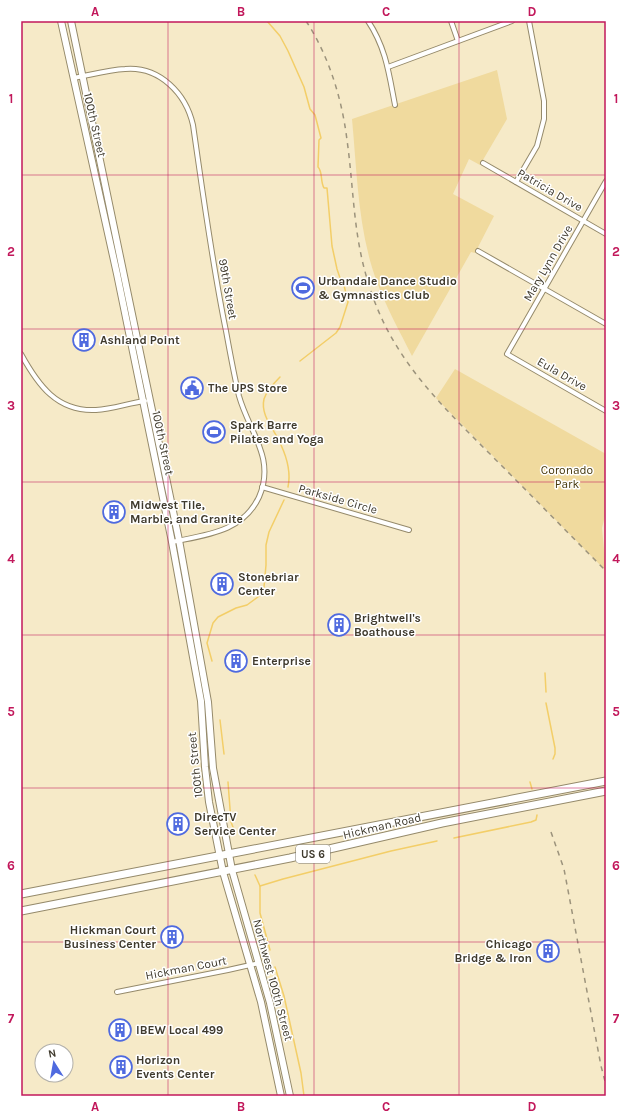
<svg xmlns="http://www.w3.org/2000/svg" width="627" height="1117" viewBox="0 0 627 1117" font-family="Karla,sans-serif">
<rect width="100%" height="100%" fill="#f6eac8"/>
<g fill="#f0da9e">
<path d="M497 70 507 119 480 165 469 159 453 194 494 216 475 253 471 252 412 356C400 332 386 307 377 282 358 232 357 172 352 119Z"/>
<path d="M455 369 606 454V512L602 528 606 571 436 398Z"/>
</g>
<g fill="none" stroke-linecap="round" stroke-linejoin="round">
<g stroke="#f3ce68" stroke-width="1.5">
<path d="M267 21 280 36 288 51 304 87 310 109 315 115 321 138 319 140 318 167C323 172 320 181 324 188H327L332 246 337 269 340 278 343 281 348 302 340 327 336 333 300 361"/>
<path d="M280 377C274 383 267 390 264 399 260 416 275 430 281 445 287 458 291 473 288 487"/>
<path d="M212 661 207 643 213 623 218 617 236 608 247 605 262 594 264 587 266 565V545L269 532 284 500"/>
<path d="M545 673 546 692"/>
<path d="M546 703 555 748V754L553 759"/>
<path d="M220 720 224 754"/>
<path d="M228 782 231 822 233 827"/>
<path d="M530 782 532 789"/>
<path d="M454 838 531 822 536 820 537 815"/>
<path d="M255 875 260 886V913L270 950"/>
<path d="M260 886 283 879 391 851 437 841"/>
<path d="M275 967 284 996 301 1073 304 1096"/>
</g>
<g stroke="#958a6b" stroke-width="6">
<g id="minor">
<path d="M368 21C386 48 389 74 395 105"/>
<path d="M451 21 458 41"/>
<path d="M388 67 512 21"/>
<path d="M73 78C90 75 108 70 125 69 160 66 186 94 193 125 203 194 212 263 226 331 230 353 234 375 239 396 249 432 276 458 259 497 243 532 205 535 172 542"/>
<path d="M483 163 606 234"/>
<path d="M606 181 507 354 606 411"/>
<path d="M516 182 537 146 544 119V101L529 21"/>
<path d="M478 251 606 324"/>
<path d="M21 354C38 385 57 412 96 410 113 409 129 403 145 401"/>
<path d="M262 487 409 530"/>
<path d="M117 992 228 970 259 963"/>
</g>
</g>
<g stroke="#958a6b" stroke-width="8">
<g id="secondary">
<path d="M61 21 117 274 172 542 201 701 205 767 209 802 223 872 261 1002 281 1096"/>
<path d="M71 21 179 540 208 702 213 768 232 870 270 1003 290 1096"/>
</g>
</g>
<g stroke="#958a6b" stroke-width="9">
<g id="primary">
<path d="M21 894 606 781"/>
<path d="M21 911 290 858 442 823 606 791"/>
</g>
</g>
<use href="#minor" stroke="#fff" stroke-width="4"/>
<use href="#secondary" stroke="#fff" stroke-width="6"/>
<use href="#primary" stroke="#fff" stroke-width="7"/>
<g stroke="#9c937c" stroke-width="1.5" stroke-dasharray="5 5" stroke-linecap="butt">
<path d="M306 21C329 56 342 99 347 140 354 190 353 236 369 285 391 358 441 405 493 457 531 495 568 533 606 571"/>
<path d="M551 832 564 869 601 1066 606 1085"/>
</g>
</g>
<path fill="none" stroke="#c2185b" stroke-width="1" stroke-opacity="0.55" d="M168 21V1096M314 21V1096M459 21V1096M21 175H606M21 329H606M21 482H606M21 635H606M21 788H606M21 942H606"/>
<defs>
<g id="stadium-ring" transform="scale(1.15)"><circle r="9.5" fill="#fff" stroke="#4f6adf" stroke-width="1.5"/><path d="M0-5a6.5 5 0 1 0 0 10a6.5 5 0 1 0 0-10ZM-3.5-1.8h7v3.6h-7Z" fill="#4f6adf"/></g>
<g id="building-ring" transform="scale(1.15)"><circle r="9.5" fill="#fff" stroke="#4f6adf" stroke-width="1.5"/><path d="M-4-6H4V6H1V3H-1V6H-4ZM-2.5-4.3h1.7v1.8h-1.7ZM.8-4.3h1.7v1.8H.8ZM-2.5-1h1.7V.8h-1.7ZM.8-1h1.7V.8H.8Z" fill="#4f6adf"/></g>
<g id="civic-ring" transform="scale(1.15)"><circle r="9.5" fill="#fff" stroke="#4f6adf" stroke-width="1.5"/><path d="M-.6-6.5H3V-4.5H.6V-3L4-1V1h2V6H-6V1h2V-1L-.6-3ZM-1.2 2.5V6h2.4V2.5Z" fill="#4f6adf"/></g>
</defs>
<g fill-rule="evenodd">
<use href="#stadium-ring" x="303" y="288"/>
<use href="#building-ring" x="84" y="340"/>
<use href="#civic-ring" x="192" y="388"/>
<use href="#stadium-ring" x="214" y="432"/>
<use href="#building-ring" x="114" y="512"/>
<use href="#building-ring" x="222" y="584"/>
<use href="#building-ring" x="339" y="625"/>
<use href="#building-ring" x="236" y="661"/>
<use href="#building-ring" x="178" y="824"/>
<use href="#building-ring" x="172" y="937"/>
<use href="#building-ring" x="548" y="951"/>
<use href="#building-ring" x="120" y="1030"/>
<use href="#building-ring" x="121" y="1067"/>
</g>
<g text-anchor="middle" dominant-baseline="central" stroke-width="3" stroke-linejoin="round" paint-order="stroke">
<rect fill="#fff" stroke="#79756c" stroke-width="1" x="296" y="845" width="34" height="18" rx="3"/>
<g font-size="11" font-weight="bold" fill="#3f3a2d">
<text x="313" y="854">US 6</text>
</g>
<g font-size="12" fill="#3f3a2d" stroke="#fff">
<text transform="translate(95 125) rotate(77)">100th Street</text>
<text transform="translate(550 190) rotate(30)">Patricia Drive</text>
<text transform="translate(548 263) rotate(-60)">Mary Lynn Drive</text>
<text transform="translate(228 289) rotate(80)">99th Street</text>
<text transform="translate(562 374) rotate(30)">Eula Drive</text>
<text transform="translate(163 443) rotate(78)">100th Street</text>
<text transform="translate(338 499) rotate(16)">Parkside Circle</text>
<text transform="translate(195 765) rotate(-96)">100th Street</text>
<text transform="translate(382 826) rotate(-13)">Hickman Road</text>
<text transform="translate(186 968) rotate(-11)">Hickman Court</text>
<text transform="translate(273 980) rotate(75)">Northwest 100th Street</text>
</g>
<g font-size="12" font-weight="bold" fill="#3f3a2d" stroke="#fff" text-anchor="start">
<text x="318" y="281">Urbandale Dance Studio<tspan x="318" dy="14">&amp; Gymnastics Club</tspan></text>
<text x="100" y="340">Ashland Point</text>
<text x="208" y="388">The UPS Store</text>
<text x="230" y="425">Spark Barre<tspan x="230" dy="14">Pilates and Yoga</tspan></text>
<text x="130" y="505">Midwest Tile,<tspan x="130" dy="14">Marble, and Granite</tspan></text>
<text x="238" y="577">Stonebriar<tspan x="238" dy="14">Center</tspan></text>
<text x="354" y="618">Brightwell's<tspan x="354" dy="14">Boathouse</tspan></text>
<text x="252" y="661">Enterprise</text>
<text x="194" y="817">DirecTV<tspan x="194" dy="14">Service Center</tspan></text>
<text x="156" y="930" text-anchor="end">Hickman Court<tspan x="156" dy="14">Business Center</tspan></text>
<text x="532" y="944" text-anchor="end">Chicago<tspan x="532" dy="14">Bridge &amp; Iron</tspan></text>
<text x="136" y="1030">IBEW Local 499</text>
<text x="136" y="1060">Horizon<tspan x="136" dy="14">Events Center</tspan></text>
</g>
<g font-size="12" fill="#47390c" stroke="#fff">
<text x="567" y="470">Coronado<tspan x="567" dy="14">Park</tspan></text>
</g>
</g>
<rect width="627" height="1117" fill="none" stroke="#ffffff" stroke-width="44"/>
<g transform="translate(54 1063) rotate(349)"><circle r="19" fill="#ffffff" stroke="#b2b0ab"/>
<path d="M0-3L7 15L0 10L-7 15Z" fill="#4f6adf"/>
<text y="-6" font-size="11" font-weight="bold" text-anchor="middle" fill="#3f3a2d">N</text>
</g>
<rect x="22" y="22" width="583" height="1073" fill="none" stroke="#c2185b" stroke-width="1.5"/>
<g font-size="13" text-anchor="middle" font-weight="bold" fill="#c2185b">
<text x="95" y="16">A</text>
<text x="241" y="16">B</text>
<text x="386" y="16">C</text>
<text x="532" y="16">D</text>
<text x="11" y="103">1</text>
<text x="616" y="103">1</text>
<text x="11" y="256">2</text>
<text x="616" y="256">2</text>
<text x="11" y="410">3</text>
<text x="616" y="410">3</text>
<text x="11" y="563">4</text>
<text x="616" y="563">4</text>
<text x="11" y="716">5</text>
<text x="616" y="716">5</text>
<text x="11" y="870">6</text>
<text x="616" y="870">6</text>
<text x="11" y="1023">7</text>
<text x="616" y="1023">7</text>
<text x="95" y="1111">A</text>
<text x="241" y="1111">B</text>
<text x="386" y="1111">C</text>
<text x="532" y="1111">D</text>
</g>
</svg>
